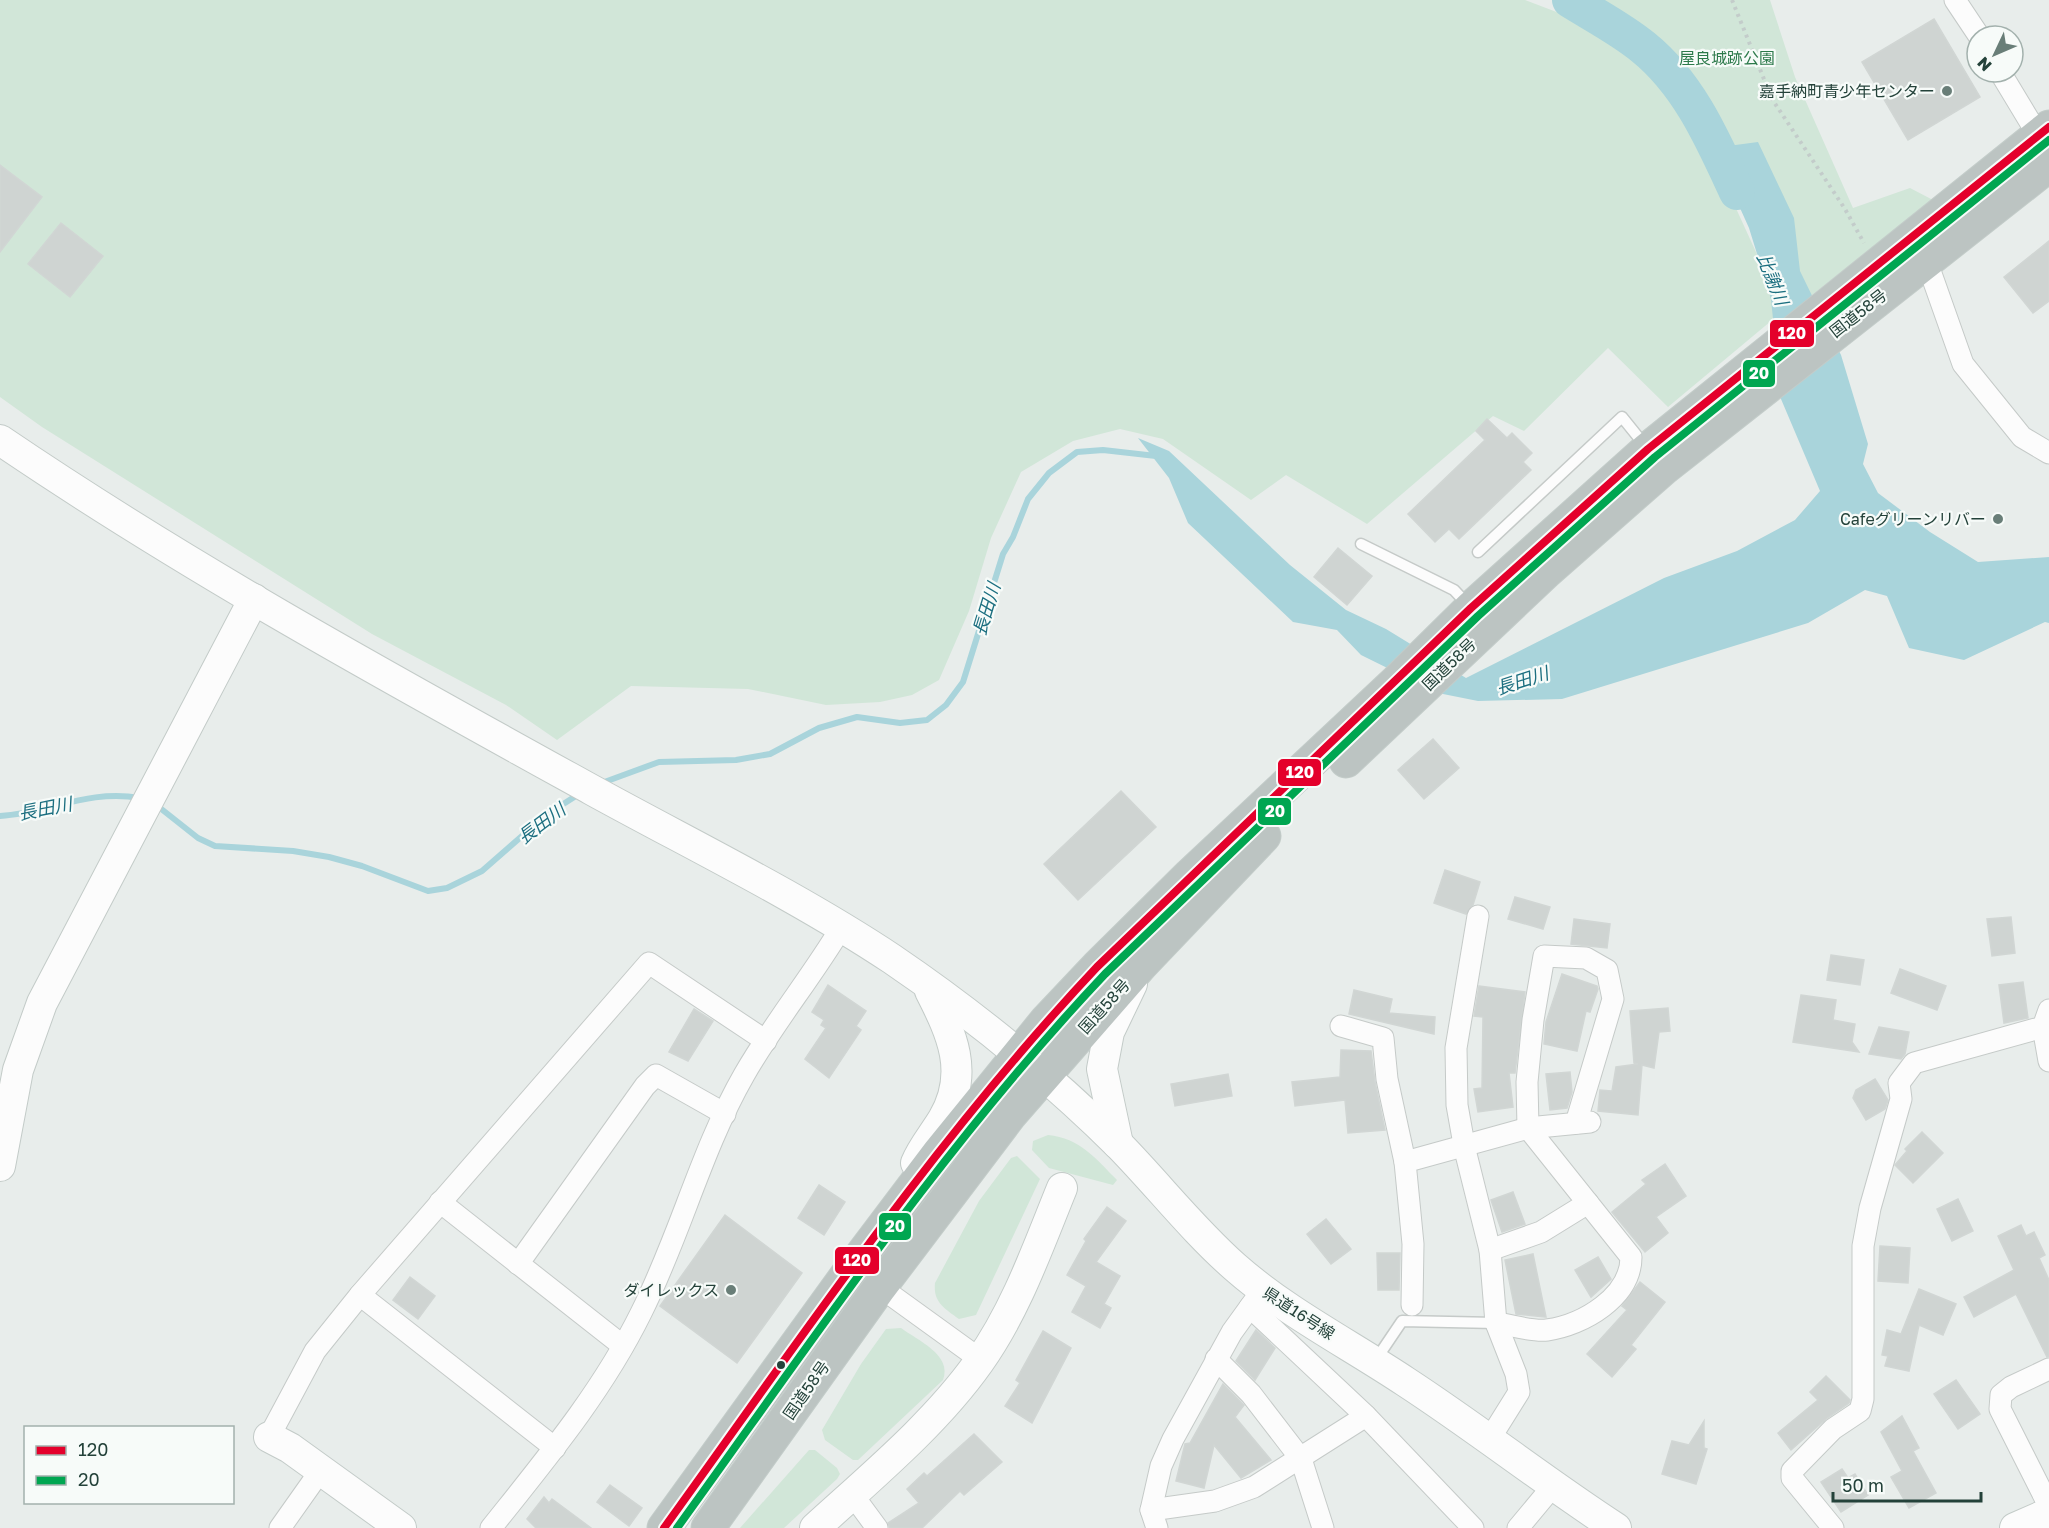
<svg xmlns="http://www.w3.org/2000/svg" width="2049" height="1528" viewBox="0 0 2049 1528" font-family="'Golos Text','Noto Sans JP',sans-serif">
<rect width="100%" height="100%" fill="#e8edeb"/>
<g fill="#d1e6d8">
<path d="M0 0H1525L1567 16 1642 53 1701 132 1783 311 1668 407 1608 348 1524 431 1493 416 1367 524 1286 475 1251 500 1163 439 1120 429 1073 441 1021 472 991 538 969 611 939 680 912 695 880 702 826 705 748 689 631 686 557 740 506 705 372 634 42 427 0 397Z"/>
<path d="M1570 0H1770L1795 77 1853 208 1910 188 1933 200 1789 313 1705 124 1644 48Z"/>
<path d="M1048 1135C1080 1138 1096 1159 1117 1180L1113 1185 1049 1168 1032 1150 1033 1141Z"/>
<path d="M1017 1156 1040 1179 976 1315 959 1319C944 1308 933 1302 935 1283L979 1201 1011 1158Z"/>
<path d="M901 1328C917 1340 953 1355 943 1380L858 1460H853L825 1440 822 1430 861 1364 886 1329Z"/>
<path d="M809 1450H815L837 1468 840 1474 837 1479 784 1528H740Z"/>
</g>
<path fill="#a9d4db" d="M1758 142 1794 218 1800 271 1841 355 1868 444 1863 464 1878 493 1930 532 1978 562 2049 557V623L2045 622 1964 660 1909 648 1887 596 1865 590 1808 623 1562 699 1478 701 1438 693 1361 655 1337 630 1293 622 1188 523 1169 478 1138 438 1169 451 1290 565 1346 610 1386 629 1466 678 1664 578 1737 551 1795 520 1820 491 1781 399 1771 299 1749 228 1713 148Z"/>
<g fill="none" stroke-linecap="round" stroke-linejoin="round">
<g stroke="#a9d4db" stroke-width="6">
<path d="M599 784 659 762 736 760 770 754 819 728 857 717 900 723 927 720 946 705 963 682 1003 554 1013 537 1028 499 1049 473 1077 452 1103 450 1156 456"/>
<path d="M155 804 198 838 215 846 293 851 329 857 362 866 428 891 447 888 482 871 546 815 579 794"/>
<path d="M0 816C50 813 87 789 140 798"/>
</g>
<path stroke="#a9d4db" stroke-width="36" d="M1570 0C1594 15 1621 29 1643 47 1689 84 1713 140 1737 192"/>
</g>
<g fill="#cfd4d2" stroke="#d1d6d4" stroke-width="1.5">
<path d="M1934 19 1980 97 1908 140 1862 62Z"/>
<path d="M0 165 42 197 0 252Z"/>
<path d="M61 223 103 256 70 297 28 264Z"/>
<path d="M2049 241V301L2033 313 2004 277Z"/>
<path d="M1487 419 1507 438 1512 433 1532 453 1523 462 1531 470 1459 539 1449 529 1435 542 1408 514 1485 440 1476 431Z"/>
<path d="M1338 548 1372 576 1347 605 1314 577Z"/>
<path d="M1433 739 1459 768 1424 799 1398 770Z"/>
<path d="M1121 791 1156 827 1078 900 1044 864Z"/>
<path d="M1445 870 1480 882 1473 905 1466 914 1434 903Z"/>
<path d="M1515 897 1550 907 1543 929 1508 919Z"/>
<path d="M2011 917 2015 953 1992 956 1987 919Z"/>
<path d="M1574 919 1610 924 1607 948 1571 944Z"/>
<path d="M1831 955 1864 960 1860 985 1827 980Z"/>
<path d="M1900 969 1946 986 1937 1010 1891 993Z"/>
<path d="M1562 974 1597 986 1598 989 1590 1012 1586 1011 1577 1051 1544 1044 1546 1022Z"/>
<path d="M2023 982 2028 1018 2004 1023 1999 985Z"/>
<path d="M828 985 866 1011 856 1026 861 1030 829 1078 805 1059 826 1028 821 1025 824 1020 812 1012Z"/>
<path d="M1479 986 1525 992 1515 1073H1509L1513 1107 1478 1112 1474 1089 1482 1088 1483 1017 1474 1016Z"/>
<path d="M1354 990 1392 999 1389 1013 1435 1017 1434 1034 1349 1014Z"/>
<path d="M1801 995 1836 1000 1833 1020 1855 1024 1852 1042 1859 1052 1793 1042Z"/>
<path d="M1668 1008 1670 1031 1659 1032 1654 1068 1642 1065 1638 1115 1598 1111 1600 1090 1612 1091 1616 1067 1638 1064 1634 1063 1630 1011Z"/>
<path d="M694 1009 713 1021 688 1061 669 1052Z"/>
<path d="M1879 1027 1909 1032 1905 1054 1901 1059 1869 1054Z"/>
<path d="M1341 1050 1371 1051 1375 1082 1385 1130 1348 1133 1345 1100 1295 1106 1292 1082 1340 1077Z"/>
<path d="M1570 1072 1572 1092 1567 1108 1550 1110 1546 1074Z"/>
<path d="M1228 1074 1232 1096 1175 1106 1171 1084Z"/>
<path d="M1875 1079 1888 1100 1885 1109 1866 1120 1853 1098 1856 1090Z"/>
<path d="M1922 1132 1943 1153 1913 1183 1895 1165 1907 1151 1905 1149Z"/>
<path d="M1665 1164 1686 1196 1656 1217 1668 1233 1645 1252 1612 1212 1646 1184 1642 1180Z"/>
<path d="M819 1185 845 1202 824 1235 798 1218Z"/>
<path d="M1513 1192 1525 1224 1502 1232 1491 1200Z"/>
<path d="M1958 1199 1973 1231 1952 1241 1937 1209Z"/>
<path d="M1107 1207 1126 1221 1096 1262 1120 1276 1104 1304 1111 1308 1100 1328 1072 1312 1086 1286 1067 1275 1086 1241 1084 1239Z"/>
<path d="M725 1215 802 1273 737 1363 660 1306Z"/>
<path d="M1326 1219 1351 1249 1331 1264 1307 1234Z"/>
<path d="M2021 1225 2026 1236 2034 1232 2045 1255 2039 1258 2049 1280V1356L2047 1357 2016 1294 1974 1317 1964 1297 2014 1270 1998 1236Z"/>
<path d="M1880 1246 1910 1248 1908 1283 1878 1281Z"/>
<path d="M1377 1253H1400L1399 1290H1378Z"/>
<path d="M1533 1254 1546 1317H1545L1516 1314 1505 1260Z"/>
<path d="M1598 1257 1611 1279 1591 1297 1575 1270Z"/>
<path d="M410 1277 435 1296 418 1319 393 1300Z"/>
<path d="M1640 1282 1665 1302 1631 1345 1636 1349 1612 1377 1587 1354 1627 1310 1622 1306Z"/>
<path d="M1919 1289 1956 1304 1943 1335 1919 1325 1909 1371 1885 1366 1888 1356 1882 1355 1887 1330 1901 1334Z"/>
<path d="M1256 1330 1275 1348 1255 1380 1236 1361Z"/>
<path d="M1043 1331 1071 1348 1032 1423 1005 1406 1020 1383 1016 1380Z"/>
<path d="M1826 1376 1850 1400 1849 1403 1826 1419 1791 1450 1778 1433 1818 1400 1810 1392Z"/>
<path d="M1956 1380 1980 1414 1958 1429 1934 1394Z"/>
<path d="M1223 1384 1244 1405 1235 1417 1271 1460 1241 1478 1214 1445 1204 1488 1176 1481 1185 1444 1190 1443Z"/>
<path d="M1902 1416 1919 1448 1913 1451 1936 1493 1909 1508 1891 1477 1902 1471 1881 1432Z"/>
<path d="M1704 1421V1448L1707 1449 1696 1484 1662 1474 1672 1441 1689 1445Z"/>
<path d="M974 1434 1002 1462 964 1495 960 1491 922 1528H890L888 1523 919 1503 907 1489 924 1473 927 1476Z"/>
<path d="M1842 1469 1848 1478 1855 1474 1868 1495 1841 1512 1821 1482Z"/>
<path d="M610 1485 642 1508 629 1526 597 1502Z"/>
<path d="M544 1497 549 1503 552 1499 591 1528H536L527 1519Z"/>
</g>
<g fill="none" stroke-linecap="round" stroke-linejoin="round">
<g stroke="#c5cac8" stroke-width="13">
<g id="lane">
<path d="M1361 544 1454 590 1469 606"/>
<path d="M1478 552 1622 417 1647 448"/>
<path d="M1375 1361 1402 1321 1496 1323"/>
</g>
</g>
<g stroke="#c5cac8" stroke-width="23">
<g id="street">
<path d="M1955 0 1979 36"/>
<path d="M2000 72 2038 135"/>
<path d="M1923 251 1963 364 2022 437 2049 453"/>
<path d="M1478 916 1456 1048 1457 1105 1465 1150 1490 1250 1496 1323 1516 1374 1519 1392 1489 1440"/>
<path d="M1341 1026 1383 1038 1387 1079 1405 1162"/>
<path d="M2043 1027 2049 1061"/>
<path d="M440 1202 623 1346"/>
<path d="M1490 1250 1541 1232 1588 1203"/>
<path d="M518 1264 645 1086 656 1075 725 1114"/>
<path d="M880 1287 981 1360"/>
<path d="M360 1295 555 1448"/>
<path d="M1412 1305 1413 1244 1405 1162 1528 1128 1590 1122"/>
<path d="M1250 1307 1366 1416 1473 1528"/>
<path d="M1496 1323C1512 1325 1532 1332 1547 1330 1583 1325 1631 1297 1631 1257L1528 1128 1527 1082 1533 1020 1544 956 1586 958 1607 970 1613 999 1576 1123"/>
<path d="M1216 1359 1251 1394 1301 1459 1323 1528"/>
<path d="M2049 1369 2011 1387 2001 1395 2000 1409 2049 1506"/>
<path d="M269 1437 315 1351 360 1295 649 963 766 1041"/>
<path d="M852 1494 877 1528"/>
<path d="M1151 1510 1215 1501 1254 1487 1366 1416"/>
<path d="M280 1528 321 1470"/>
<path d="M491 1528C546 1459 602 1392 641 1313 680 1236 701 1150 744 1075 773 1024 811 978 841 928"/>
<path d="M1157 1528 1151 1510 1161 1466 1173 1439 1232 1332 1258 1296"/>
<path d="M1518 1528 1553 1486"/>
<path d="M1833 1528 1792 1478V1471L1833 1429 1860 1411 1863 1399V1246L1870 1208 1901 1099 1899 1083 1914 1063 2043 1027 2049 1010"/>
</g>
</g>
<g stroke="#c3cbc8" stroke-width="32">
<g id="secondary">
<path d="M0 440C190 569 391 679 592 790 692 845 797 896 892 959 973 1014 1050 1077 1120 1146 1159 1186 1193 1230 1235 1267 1286 1312 1349 1344 1406 1382 1478 1429 1545 1482 1616 1528"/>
<path d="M1118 1144 1102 1069 1109 1032 1132 984"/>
<path d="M916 1163C922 1148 934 1134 943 1119 970 1073 952 1034 930 991"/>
<path d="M0 1166 18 1070 42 1003 254 599"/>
<path d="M269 1437 290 1448 401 1528"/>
<path d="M815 1528C871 1477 936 1423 979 1362 1016 1310 1038 1247 1062 1188"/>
<path d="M2015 1528 2049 1513"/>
</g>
</g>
<g stroke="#c3ccc9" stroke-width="35">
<g id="highway">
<path d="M1346 761 1547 571 1663 469 2049 165"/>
<path d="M664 1528 852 1268 938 1154 1046 1021 1097 967 1190 875 1397 681 1471 608 1648 449 2049 127"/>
<path d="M708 1528 880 1287 1010 1115 1141 965 1264 836"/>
</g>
</g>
<path stroke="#c3ccca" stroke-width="4" stroke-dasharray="3 4.5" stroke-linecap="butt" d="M1732 0 1772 99 1845 209 1864 243"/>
<use href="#lane" stroke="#fcfcfc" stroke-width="10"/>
<use href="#street" stroke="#fcfcfc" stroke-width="21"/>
<use href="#secondary" stroke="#fcfcfc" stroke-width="30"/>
<use href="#highway" stroke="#bcc4c2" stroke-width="33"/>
<g stroke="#f7fbf9" stroke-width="12">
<path id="bus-1" d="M664 1528C802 1337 935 1139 1097 967L1471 608 1648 449 2049 127"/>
</g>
<g stroke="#f7fbf9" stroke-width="12">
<path id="bus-2" d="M677 1528C813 1340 944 1144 1105 974L1478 616 1655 457 2049 140"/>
</g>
<use href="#bus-1" stroke="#e4002b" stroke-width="8"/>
<use href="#bus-2" stroke="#00a651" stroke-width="8"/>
</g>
<g fill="#697e78" stroke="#f7fbf9" stroke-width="2">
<circle cx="1947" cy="91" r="6"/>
<circle cx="1998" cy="519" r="6"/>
<circle cx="731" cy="1290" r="6"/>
</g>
<circle fill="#24423a" stroke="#f7fbf9" stroke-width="2" cx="781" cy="1365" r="5"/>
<g text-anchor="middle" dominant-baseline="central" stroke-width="4.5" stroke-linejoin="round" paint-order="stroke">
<g font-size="16" fill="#2d7a4b" stroke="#f7fbf9">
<text x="1727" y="58">屋良城跡公園</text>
</g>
<g font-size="16" fill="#24423a" stroke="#f7fbf9" text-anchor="end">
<text x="1935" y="91">嘉手納町青少年センター</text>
<text x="1986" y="519">Cafeグリーンリバー</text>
<text x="719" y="1290">ダイレックス</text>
</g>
<g font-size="16" fill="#24423a" stroke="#f7fbf9">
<text transform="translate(1858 313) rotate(-38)">国道58号</text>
<text transform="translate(1449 664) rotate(-44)">国道58号</text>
<text transform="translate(1104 1006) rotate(-48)">国道58号</text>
<text transform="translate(1299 1313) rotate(33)">県道16号線</text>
<text transform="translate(806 1390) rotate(-55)">国道58号</text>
</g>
<g font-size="18" font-style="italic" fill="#1c6f80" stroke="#f7fbf9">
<text transform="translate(1773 279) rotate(68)">比謝川</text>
<text transform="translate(986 609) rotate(-73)">長田川</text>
<text transform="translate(1522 680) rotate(-18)">長田川</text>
<text transform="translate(45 808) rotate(-11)">長田川</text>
<text transform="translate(541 823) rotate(-37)">長田川</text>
</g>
</g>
<g stroke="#f7fbf9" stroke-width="2">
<rect x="1769" y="319" width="46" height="29" rx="6" fill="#e4002b"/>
<rect x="1742" y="359" width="34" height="29" rx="6" fill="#00a651"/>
<rect x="1277" y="758" width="45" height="29" rx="6" fill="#e4002b"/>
<rect x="1257" y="797" width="35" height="29" rx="6" fill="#00a651"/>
<rect x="878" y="1212" width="34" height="29" rx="6" fill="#00a651"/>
<rect x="834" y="1246" width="46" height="29" rx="6" fill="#e4002b"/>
</g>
<g font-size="16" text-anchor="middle" font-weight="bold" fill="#fff">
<text x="1792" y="339">120</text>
<text x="1759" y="379">20</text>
<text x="1300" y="778">120</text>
<text x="1275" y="817">20</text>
<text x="895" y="1232">20</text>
<text x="857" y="1266">120</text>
</g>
<rect x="24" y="1426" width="210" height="78" fill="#f7fbf9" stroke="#a3b1ad" stroke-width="1.5"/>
<rect x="36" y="1446" width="30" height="9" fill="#e4002b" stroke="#a3b1ad" stroke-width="1.5"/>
<text x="78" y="1456" font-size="18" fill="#24423a">120</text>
<rect x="36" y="1476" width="30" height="9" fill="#00a651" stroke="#a3b1ad" stroke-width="1.5"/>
<text x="78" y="1486" font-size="18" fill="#24423a">20</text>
<g transform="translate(1995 54) rotate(226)"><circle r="28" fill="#f7fbf9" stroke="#a3b1ad" stroke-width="1.5"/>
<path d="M0-4.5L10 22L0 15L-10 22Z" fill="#697e78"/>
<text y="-9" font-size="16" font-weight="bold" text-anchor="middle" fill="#24423a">N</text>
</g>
<path d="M1833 1492v9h148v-9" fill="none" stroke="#24423a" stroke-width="3"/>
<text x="1842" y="1492" font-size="18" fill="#24423a" stroke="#f7fbf9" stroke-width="4.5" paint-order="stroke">50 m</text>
</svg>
